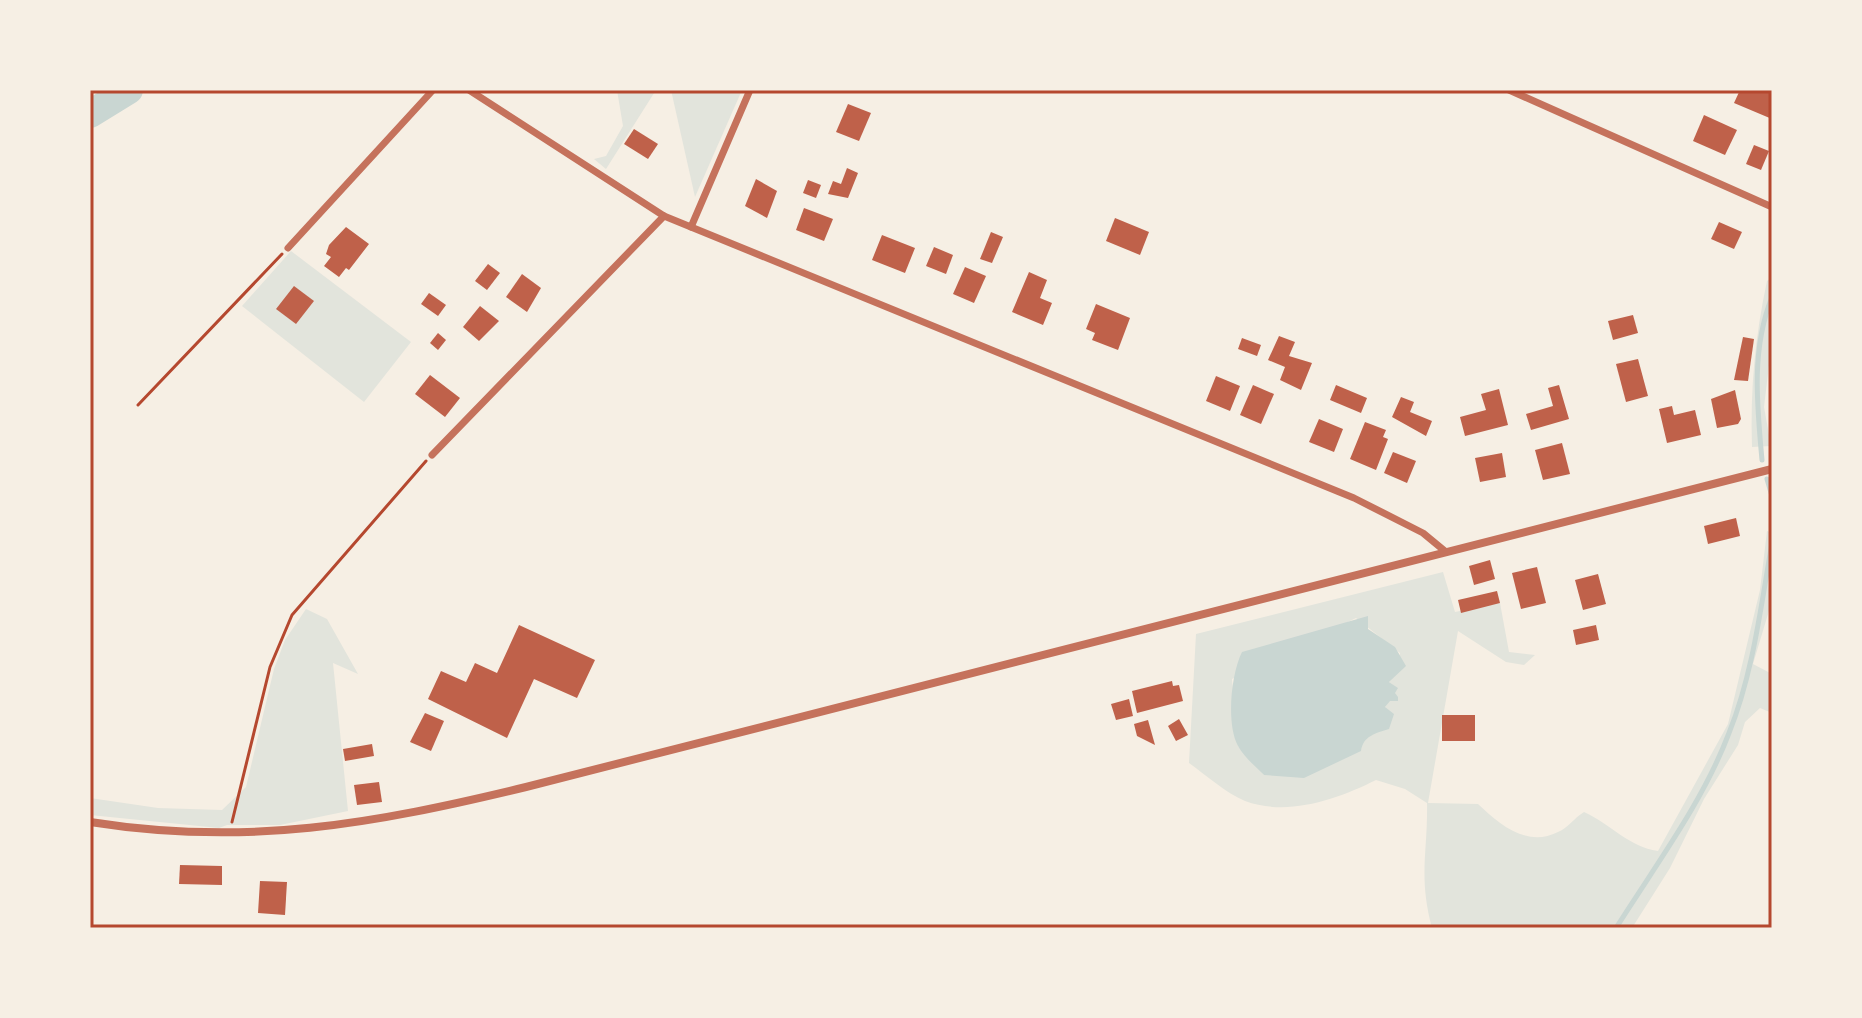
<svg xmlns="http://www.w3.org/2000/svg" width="1862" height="1018" viewBox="0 0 1862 1018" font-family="'PT Sans',sans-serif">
<rect width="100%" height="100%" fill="#f6efe4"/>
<g fill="#e2e4dc" fill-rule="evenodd">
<path d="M108 90H138L135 96 90 120V99Z"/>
<path d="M617 90H656L606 169 594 159 606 156 623 126Z"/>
<path d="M671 90H742L695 197Z"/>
<path d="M291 251 411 342 364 402 242 306Z"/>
<path d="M1772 277V340L1764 407 1771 446 1752 447C1750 390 1755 337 1767 281Z"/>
<path d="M1767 531 1772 533 1768 583 1771 604 1753 664 1772 674V713L1760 708 1745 722 1738 745 1704 799 1670 868 1632 928H1432C1418 876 1428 852 1427 803L1405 789 1376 780C1338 799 1288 817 1245 801 1226 793 1206 775 1189 763L1196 634 1443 572 1455 612 1500 603 1509 652 1535 655 1524 665 1506 662 1458 631 1428 803 1478 804C1499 824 1527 848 1558 832 1568 828 1574 818 1584 812 1612 825 1629 847 1658 851L1728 724 1760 590ZM1356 618 1400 653 1398 671 1389 682 1397 688 1385 707 1389 713 1362 744 1264 775 1238 746 1232 679Z"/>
<path d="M306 609 327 619 358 674 333 663 348 811 280 825H227L219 828 90 815V798L158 808 222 810 246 787 274 669 285 640Z"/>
</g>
<path fill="#c9d6d2" d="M1368 616V629L1395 647 1406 666 1389 682 1398 688 1395 693 1398 697V701H1390L1385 707 1394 714 1389 729C1376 733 1363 736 1361 751L1304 778 1264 775C1255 766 1244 757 1238 746 1226 724 1231 674 1242 652Z"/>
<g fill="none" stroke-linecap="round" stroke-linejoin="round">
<g stroke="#c9d6d2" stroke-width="5">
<path d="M1762 460C1757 405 1751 349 1772 297"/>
<path d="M1767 479 1772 496"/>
<path d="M1616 928C1655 866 1703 802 1729 733 1753 674 1761 605 1772 543"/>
</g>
<path stroke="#c9d6d2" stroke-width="28" d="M90 114 129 90"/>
</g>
<g fill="#bf614a">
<path d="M1740 90H1772V119L1734 103Z"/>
<path d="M848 104 871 113 859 141 836 132Z"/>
<path d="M1704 115 1737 130 1725 155 1693 141Z"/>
<path d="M634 129 658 144 648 159 624 144Z"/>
<path d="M1754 145 1769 151 1761 170 1746 164Z"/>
<path d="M847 168 858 173 848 198 828 194 833 181 841 184Z"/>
<path d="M756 179 777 191 767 218 745 206Z"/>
<path d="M808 180 821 185 816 198 803 193Z"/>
<path d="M804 208 833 219 824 241 796 230Z"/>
<path d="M1115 218 1149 232 1140 255 1106 241Z"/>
<path d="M1719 222 1742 232 1734 249 1711 239Z"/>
<path d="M346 227 369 244 349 270 346 268 339 277 324 266 331 257 326 254 329 245Z"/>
<path d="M991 232 1003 237 992 263 980 259Z"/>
<path d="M882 235 915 248 905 273 872 260Z"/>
<path d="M934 247 953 255 946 274 926 266Z"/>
<path d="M488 264 500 273 487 290 475 281Z"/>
<path d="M965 267 986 276 974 303 953 294Z"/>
<path d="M1029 272 1047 280 1040 298 1052 303 1043 325 1012 312Z"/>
<path d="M522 274 541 288 527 312 506 297Z"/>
<path d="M294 286 314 301 296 324 276 309Z"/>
<path d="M429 293 446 305 438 316 421 304Z"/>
<path d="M1096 304 1130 318 1118 350 1092 340 1095 333 1086 329Z"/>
<path d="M480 306 499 321 479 341 463 327Z"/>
<path d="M1633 315 1638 333 1613 340 1608 321Z"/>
<path d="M438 333 446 340 438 350 430 343Z"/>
<path d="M1279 336 1295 342 1289 356 1312 363 1301 390 1280 380 1285 367 1268 360Z"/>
<path d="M1743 337 1754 339 1748 381 1734 380Z"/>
<path d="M1242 338 1261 345 1257 356 1238 349Z"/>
<path d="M1638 359 1648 396 1626 402 1616 364Z"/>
<path d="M430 375 460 398 445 417 415 394Z"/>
<path d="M1216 376 1240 386 1230 411 1206 401Z"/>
<path d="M1253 385 1274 394 1261 424 1240 415Z"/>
<path d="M1336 385 1367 398 1361 413 1330 400Z"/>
<path d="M1559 385 1569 419 1531 430 1526 414 1553 406 1548 388Z"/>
<path d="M1499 389 1508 425 1465 436 1460 417 1486 410 1481 394Z"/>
<path d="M1735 390 1741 419 1738 424 1717 428 1711 399Z"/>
<path d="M1401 397 1414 402 1410 412 1432 421 1426 436 1392 417Z"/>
<path d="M1672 406 1674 415 1695 410 1701 435 1667 443 1659 409Z"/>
<path d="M1319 419 1343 429 1334 452 1309 442Z"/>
<path d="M1365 422 1386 430 1383 437 1388 439 1376 470 1350 459Z"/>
<path d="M1562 443 1570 474 1543 480 1535 450Z"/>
<path d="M1393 452 1416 461 1407 483 1384 473Z"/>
<path d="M1502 453 1506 477 1480 482 1475 458Z"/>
<path d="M1736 518 1740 536 1708 544 1704 526Z"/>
<path d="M1490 560 1495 579 1474 585 1469 566Z"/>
<path d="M1537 567 1546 603 1521 609 1512 573Z"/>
<path d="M1598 574 1606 604 1583 610 1575 580Z"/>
<path d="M1497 591 1500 603 1461 613 1458 600Z"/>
<path d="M519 625 595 660 577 698 534 679 507 738 428 699 441 671 466 682 475 663 497 673Z"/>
<path d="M1596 625 1599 640 1576 645 1573 630Z"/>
<path d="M1172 681 1173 686 1179 685 1183 701 1137 713 1132 691Z"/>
<path d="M1129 699 1133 716 1116 720 1111 704Z"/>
<path d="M425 713 444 721 431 751 410 742Z"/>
<rect x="1442" y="715" width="33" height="26"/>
<path d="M1179 719 1188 735 1176 741 1168 726Z"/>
<path d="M1148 720 1155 745 1137 736 1134 724Z"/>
<path d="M372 744 374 756 345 761 343 749Z"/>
<path d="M379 782 382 802 357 805 354 785Z"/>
<path d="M180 865 222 866V885L179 884Z"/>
<path d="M260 881 287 882 285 915 258 913Z"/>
</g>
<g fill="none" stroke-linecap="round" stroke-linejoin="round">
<g stroke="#b5482f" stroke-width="3">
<path d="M138 405 282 254"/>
<path d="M232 822 270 667 292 615 426 461"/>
</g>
<g stroke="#c5725c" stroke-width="7">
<path d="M469 90 664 216 1354 498 1423 533 1446 552"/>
<path d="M1509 90 1772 207"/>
<path d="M691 227 750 90"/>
<path d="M288 248 433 90"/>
<path d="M432 455 664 216"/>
</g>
<path stroke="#c5725c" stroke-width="8" d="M90 822C248 847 373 824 526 787L1772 469"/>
</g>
<rect width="1862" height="1018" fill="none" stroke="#f6efe4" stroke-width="184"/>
<rect x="92" y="92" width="1678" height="834" fill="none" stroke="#b5482f" stroke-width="3"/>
</svg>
